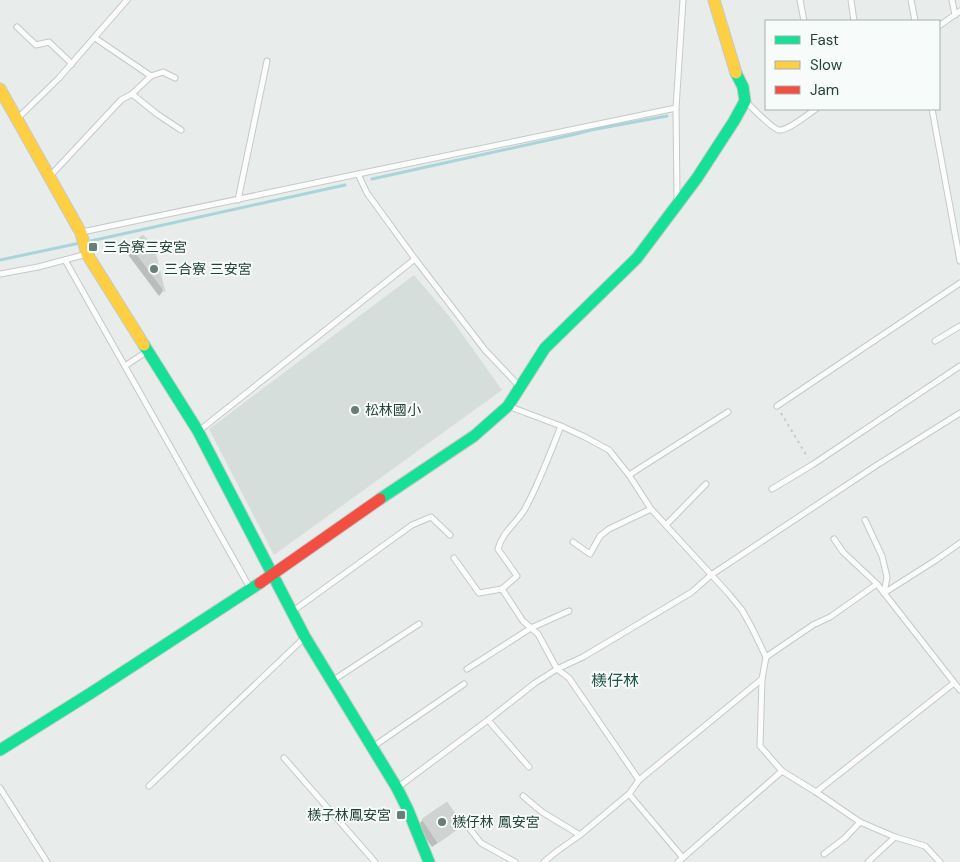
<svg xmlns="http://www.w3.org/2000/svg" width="960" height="862" viewBox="0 0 960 862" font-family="'DM Sans','Noto Sans TC',sans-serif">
<rect width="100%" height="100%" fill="#e8edeb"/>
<path fill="#d6dedb" d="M414 275 450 317 502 390 274 555 209 429Z"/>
<g fill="#0003">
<path d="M131 246 152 247 163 291 159 296 126 252Z"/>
<path d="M447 804 456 830 432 847 417 826 423 820Z"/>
</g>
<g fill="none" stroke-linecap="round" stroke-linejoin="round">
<g stroke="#a9d4db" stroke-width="3">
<path d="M372 179 576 134 591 130 667 116"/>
<path d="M86 242 345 185"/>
<path d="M0 260 80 243"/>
</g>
</g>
<g fill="#cfd4d2" stroke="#d1d6d4">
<path d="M143 235 154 247 165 292 130 245Z"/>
<path d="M447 802 463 825 438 843 422 819Z"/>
</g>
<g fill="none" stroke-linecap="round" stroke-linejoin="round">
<g stroke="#c5cac8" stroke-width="7">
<g id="lane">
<path d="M800 0 804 21"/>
<path d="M851 0 854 21"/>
<path d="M911 0 915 21"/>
<path d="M952 0 955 15"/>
<path d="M939 26 960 11"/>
<path d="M17 27 36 45 49 42 72 64"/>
<path d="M95 38 151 76"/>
<path d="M132 94 157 114 181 130"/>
<path d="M746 102C752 107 772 129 779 130 788 131 808 114 816 109"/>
<path d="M932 109 960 261"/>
<path d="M19 117 59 78 127 0"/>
<path d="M358 174 367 193 415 259 485 350 520 387"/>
<path d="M51 175 121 100 132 94 151 76 163 72 175 78"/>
<path d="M677 199 676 108 683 0"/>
<path d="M238 200 267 61"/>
<path d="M82 232 358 174 676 108"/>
<path d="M65 260 250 588"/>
<path d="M0 274 38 267 87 254"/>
<path d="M935 341 960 326"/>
<path d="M125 366 146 352"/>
<path d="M508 406 561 426 585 437 609 450 629 475 651 509 728 593 742 610 752 628 766 657 762 679 760 746 782 771 816 792 860 822 895 837 925 846 940 862"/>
<path d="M777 406 960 283"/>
<path d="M561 426C550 453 540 481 526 507 518 522 502 532 498 549L517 576 502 589 523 621 538 634 557 669 569 678 639 780"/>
<path d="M200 430 415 259"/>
<path d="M629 475 728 412"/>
<path d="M772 489 812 465 960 366"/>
<path d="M865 520 882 556 887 577 884 593 936 560 960 543"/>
<path d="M666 525 706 484"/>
<path d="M834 539 843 552 877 584"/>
<path d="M573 542 590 554 600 536 609 529 651 509"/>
<path d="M454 558 479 593 502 589"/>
<path d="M293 611 412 525 431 517 450 535"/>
<path d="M766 657 813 625 830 617 877 584 960 690"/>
<path d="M467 669 531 628 569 611"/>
<path d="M332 681 419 624"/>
<path d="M488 720 529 767"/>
<path d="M374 746 464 684"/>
<path d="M284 758 375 862"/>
<path d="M149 786 304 638"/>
<path d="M0 788 47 862"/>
<path d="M397 788 488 720 535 683 557 669 583 657 692 592 711 575 877 465 960 413"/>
<path d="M816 792 954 683"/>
<path d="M629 794 683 858"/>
<path d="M523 796 542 812 580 835"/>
<path d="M472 822 469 828 481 843 515 862"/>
<path d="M824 854 845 838 860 822"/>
<path d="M544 862 556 852 580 835 629 794 639 780 762 679"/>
<path d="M678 862 782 771"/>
<path d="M868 862 895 837"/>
</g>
</g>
<g stroke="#c3cbc8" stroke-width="13">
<g id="fast">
<path d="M144 345 198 431 305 637 397 788 408 810 429 862"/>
<path d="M380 499 474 436 508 406 545 348 637 258 697 178 734 121 745 101 743 87 736 73"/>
<path d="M0 750 91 693 260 583"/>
</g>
</g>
<g stroke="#c3cbc8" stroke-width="13">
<g id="slow">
<path d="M714 0 736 73"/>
<path d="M0 89 81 233 87 254 144 345"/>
</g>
</g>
<g stroke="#c3cbc8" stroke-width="13">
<path id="jam" d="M260 583 380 499"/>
</g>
<path stroke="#c3ccca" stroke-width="2" stroke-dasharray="2.5 4" stroke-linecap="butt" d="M781 413 808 458"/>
<use href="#lane" stroke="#fcfcfc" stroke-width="5"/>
<use href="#fast" stroke="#16e098" stroke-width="11"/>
<use href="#slow" stroke="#ffcf43" stroke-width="11"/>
<use href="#jam" stroke="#f24e42" stroke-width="11"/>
</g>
<g fill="#697e78" stroke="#f7fbf9" stroke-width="2">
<rect x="88" y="242" width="10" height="10" rx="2.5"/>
<circle cx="154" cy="269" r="5"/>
<circle cx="355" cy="410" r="5"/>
<rect x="396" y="810" width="10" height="10" rx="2.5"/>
<circle cx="442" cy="822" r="5"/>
</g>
<g text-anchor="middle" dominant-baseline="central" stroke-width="4" stroke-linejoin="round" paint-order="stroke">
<g font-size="14" fill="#24423a" stroke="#f7fbf9" text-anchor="start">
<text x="103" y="247">三合寮三安宮</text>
<text x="164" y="269">三合寮 三安宮</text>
<text x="365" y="410">松林國小</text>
<text x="391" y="815" text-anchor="end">檨子林鳳安宮</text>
<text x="452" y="822">檨仔林 鳳安宮</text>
</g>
<g font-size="16" fill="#1f5548" stroke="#f7fbf9">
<text x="615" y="680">檨仔林</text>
</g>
</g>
<rect x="765" y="20" width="175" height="90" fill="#f7fbf9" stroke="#a3b1ad"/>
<rect x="775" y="36" width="25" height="8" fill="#16e098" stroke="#a3b1ad"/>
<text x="810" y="45" font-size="15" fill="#24423a">Fast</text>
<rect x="775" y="61" width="25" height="8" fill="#ffcf43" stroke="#a3b1ad"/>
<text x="810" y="70" font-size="15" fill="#24423a">Slow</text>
<rect x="775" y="86" width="25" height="8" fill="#f24e42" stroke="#a3b1ad"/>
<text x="810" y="95" font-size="15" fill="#24423a">Jam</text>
</svg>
